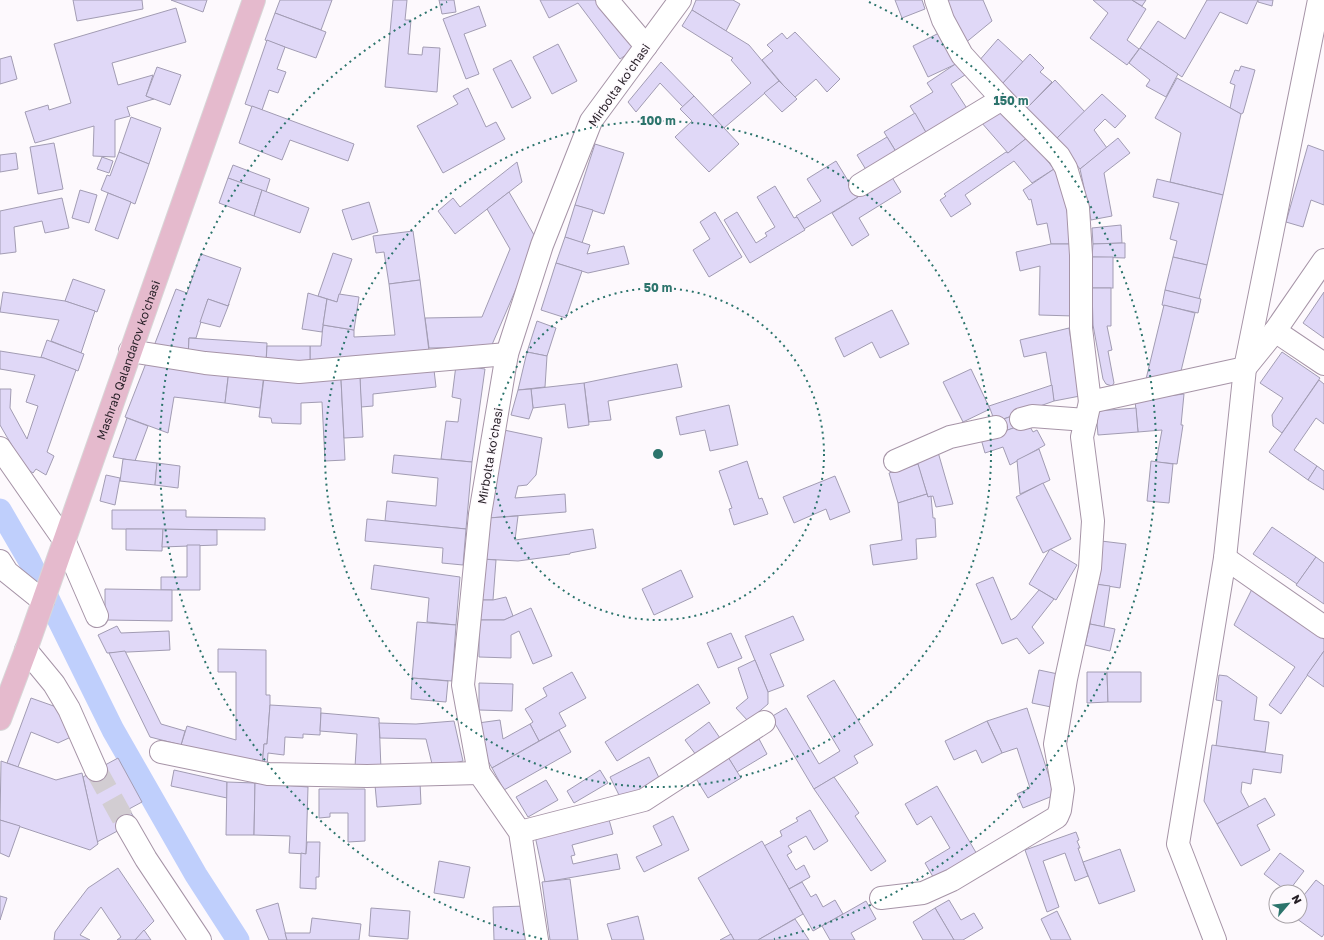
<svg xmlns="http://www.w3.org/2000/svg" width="1324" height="940" viewBox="0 0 1324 940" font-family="'Golos Text',sans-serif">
<rect width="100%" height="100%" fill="#fdf9fd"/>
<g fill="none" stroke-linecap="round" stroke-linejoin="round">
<path stroke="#bfcffc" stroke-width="23" d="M0 510 29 560 113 730 196 875 238 940"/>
</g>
<g fill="#e0d8f7" stroke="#a29cb3">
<path d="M73 0H142L143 9 77 21Z"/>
<path d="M171 0H207L203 12Z"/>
<path d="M280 0H332L321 30 275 13Z"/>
<path d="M393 0H407L405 20H411L408 54 422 55 423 47 440 48 437 92 385 87Z"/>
<path d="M439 0H454L456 12 442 14Z"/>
<path d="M540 0H599L636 48 620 59 578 3 549 18Z"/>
<path d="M696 0H733L740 4 726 31 692 10Z"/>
<path d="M895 0H922L925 9 902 18Z"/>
<path d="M946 0H983L992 21 964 44Z"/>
<path d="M1093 0H1132L1146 9 1127 40 1139 49 1127 65 1090 38 1108 13Z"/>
<path d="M1132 0H1146L1142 6Z"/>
<path d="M1207 0H1258L1247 24 1220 12 1182 77 1140 48 1158 21 1185 39Z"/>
<path d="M1258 0H1273L1272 6 1258 2Z"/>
<path d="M479 6 486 26 464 34 479 74 466 79 443 19Z"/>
<path d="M176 8 186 42 112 63 118 85 153 75 146 96 154 99 127 107 130 116 115 120V157L93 156 94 126 35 143 25 112 48 105 49 110 71 103 54 44Z"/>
<path d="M692 10 749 45 779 81 724 128 712 116 751 83 731 60 733 58 682 26Z"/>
<path d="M275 13 326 32 316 58 265 40Z"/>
<path d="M795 32 840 79 827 92 816 79 794 98 762 60 773 51 767 45 782 33 787 39Z"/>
<path d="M941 32 956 64 928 77 913 46Z"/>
<path d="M998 39 1023 62 1002 84 978 62Z"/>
<path d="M267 40 285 47 277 69 286 72 278 93 269 90 262 110 245 104Z"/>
<path d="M558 44 577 81 552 94 533 57Z"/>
<path d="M1140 48 1178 74 1166 97 1146 86 1150 80 1129 63Z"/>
<path d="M1030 54 1044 68 1040 72 1052 82 1027 108 1002 84Z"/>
<path d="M11 56 17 79 0 84V59Z"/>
<path d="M511 60 531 98 512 108 493 69Z"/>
<path d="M661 62 694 96 683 107 660 83 636 112 628 102Z"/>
<path d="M957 63 968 73 951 84 968 110 928 136 910 106 933 92 927 83Z"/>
<path d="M1241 66 1255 70 1243 113 1241 114 1230 108 1235 85 1230 83 1235 70 1239 71Z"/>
<path d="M157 67 181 75 170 105 146 96Z"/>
<path d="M1177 78 1241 114 1223 195 1170 182 1181 133 1155 118Z"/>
<path d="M1055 80 1085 112 1056 139 1027 108Z"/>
<path d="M779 81 797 99 782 112 764 93Z"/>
<path d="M468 88 486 127 496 122 505 139 443 173 417 126 458 104 453 96Z"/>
<path d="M1102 94 1126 116 1115 128 1105 119 1094 130 1107 148 1080 169 1056 139Z"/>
<path d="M694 96 739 144 709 172 675 137 692 121 680 109Z"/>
<path d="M1001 105 1028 137 1008 153 981 122Z"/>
<path d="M252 106 354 144 348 161 290 140 282 160 239 143Z"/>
<path d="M915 113 928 136 898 155 884 132Z"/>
<path d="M131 117 161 128 149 164 119 152Z"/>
<path d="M887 137 898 155 868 173 857 155Z"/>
<path d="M1028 137 1054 169 1032 183 1014 161 965 195 971 204 951 217 940 200 946 196 944 194 1006 152 1008 153Z"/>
<path d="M1118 138 1130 153 1104 173 1112 216 1091 220 1080 169Z"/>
<path d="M54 143 63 189 38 194 30 147Z"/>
<path d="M595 144 624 153 604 214 575 205Z"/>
<path d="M1308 145 1324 151V205L1311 200 1303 227 1286 222Z"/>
<path d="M119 152 149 164 135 204 101 190 107 175 110 176Z"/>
<path d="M16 153 18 169 0 172V155Z"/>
<path d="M102 157 113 161 109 173 97 169Z"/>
<path d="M836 161 858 197 804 229 796 216 821 201 807 179Z"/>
<path d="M517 162 522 182 455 234 438 211 453 198 460 207Z"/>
<path d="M233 165 270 179 266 192 228 178Z"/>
<path d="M1054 169 1062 184 1073 244H1051L1047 223 1037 225 1031 199 1029 200 1023 190Z"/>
<path d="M890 174 901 192 859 218 869 235 852 246 832 213 858 197 856 195Z"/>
<path d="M228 178 262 190 254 216 219 203Z"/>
<path d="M1157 179 1223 195 1207 265 1173 257 1177 241 1170 239 1179 203 1153 197Z"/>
<path d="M775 186 794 218 797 217 805 230 750 263 724 220 737 212 756 243 767 236 765 233 775 227 757 197Z"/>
<path d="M80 190 97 195 89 223 72 218Z"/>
<path d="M262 190 309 208 300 233 254 216Z"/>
<path d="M509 192 537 240 491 347 429 348 425 318 482 317 510 249 487 209Z"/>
<path d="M108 193 131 202 118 239 95 230Z"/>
<path d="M62 198 69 228 45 233 42 221 14 227 16 252 0 254V211Z"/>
<path d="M369 202 378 232 352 240 342 210Z"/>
<path d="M575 205 593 210 582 243 565 237Z"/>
<path d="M715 212 742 257 709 277 693 250 710 239 700 222Z"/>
<path d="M1121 225 1122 243 1093 244 1092 228Z"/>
<path d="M413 231 420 280 389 284 384 252 376 253 373 236Z"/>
<path d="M565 237 590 245 587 254 624 246 629 264 588 273 556 263Z"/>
<path d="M1122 243H1125V258L1092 257 1093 244Z"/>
<path d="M1051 244H1076L1074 316 1039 315 1040 266 1020 271 1016 252Z"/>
<path d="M333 253 352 259 337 302 318 296Z"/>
<path d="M201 254 241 268 228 306 208 299 196 338H189L188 357 152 351 176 289 187 293Z"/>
<rect x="1092" y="257" width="21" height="31"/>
<path d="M1173 257 1207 265 1199 299 1165 290Z"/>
<path d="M556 263 582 271 566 318 541 310Z"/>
<path d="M73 279 105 290 97 312 65 301Z"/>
<path d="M420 280 429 351 310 363V346H321L323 325 354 330V337L395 335 389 284Z"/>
<path d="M1092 288H1111V326H1107L1112 350 1108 351 1114 383 1112 386 1106 384 1103 379 1093 325Z"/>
<path d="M1165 290 1201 299 1198 313 1162 305Z"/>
<path d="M3 292 65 301 95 311 81 353 51 341 59 320 0 312Z"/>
<path d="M1324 292V338L1303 323Z"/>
<path d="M308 293 327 299 322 332 302 329Z"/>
<path d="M339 294 359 297 354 330 323 325 327 299 337 302Z"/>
<path d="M208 299 228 306 229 304 220 327 200 322Z"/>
<path d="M1164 305 1195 313 1181 371 1146 379Z"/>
<path d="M892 310 909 344 880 358 872 342 844 357 835 338Z"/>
<path d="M537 321 556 328 547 356 527 352Z"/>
<path d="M1069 328 1080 396 1054 401 1046 352 1024 357 1020 340Z"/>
<path d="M189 338 267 343 266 363 188 357Z"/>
<path d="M47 340 84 354 78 371 41 357Z"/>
<path d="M267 346H310V363H266Z"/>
<path d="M0 351 44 358 76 370 47 452 54 456 46 475 36 469 33 473 25 468 0 425V389H11L10 408 27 439 38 406 26 402 35 375 0 369Z"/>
<path d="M527 352 547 356 545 387 518 390Z"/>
<path d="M1282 352 1320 378 1282 433 1273 426 1272 415 1283 398 1260 383Z"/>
<path d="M148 358 229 370 225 403 174 397 168 433 125 417Z"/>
<path d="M677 364 682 387 608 401 611 420 589 422 584 383Z"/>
<path d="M456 365 485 369 472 462 441 459 446 421 458 422 461 399 452 397Z"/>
<path d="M971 369 990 409 963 422 943 382Z"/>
<path d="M229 370 264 374 260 408 225 403Z"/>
<path d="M434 370 436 387 373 394V406L361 407 360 378Z"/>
<path d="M264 378 341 379 345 460 325 461 322 402 301 403V424L272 423 271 418 259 417Z"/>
<path d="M360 378 363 437 344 438 341 379Z"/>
<path d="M1319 380 1324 384V424L1316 418 1294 450 1317 466 1308 480 1269 452Z"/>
<path d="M584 383 589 425 568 428 565 404 533 408 531 389Z"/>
<path d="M1052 385 1054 401 995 422 989 406Z"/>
<path d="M531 389 533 408 529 419 511 415 518 390Z"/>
<path d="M1184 394 1181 425H1183L1177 464 1156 462 1162 430 1138 432 1135 400Z"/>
<path d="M729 405 738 445 710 451 705 430 680 435 676 417Z"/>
<path d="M1136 408 1138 432 1098 435 1096 411Z"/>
<path d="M1018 414 1023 425 999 433 995 422Z"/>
<path d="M127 418 148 426 135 461 113 457Z"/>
<path d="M1028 423 1033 432 1037 430 1045 445 1010 465 1003 447 985 453 981 439Z"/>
<path d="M504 430 542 438 536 475 527 485 518 486 515 498 565 494 566 512 488 518Z"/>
<path d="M1039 449 1050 480 1020 494 1017 460Z"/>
<path d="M938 452 953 504 936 507 933 496 928 497 916 459Z"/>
<path d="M394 455 472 462 466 529 385 521 387 501 436 506 438 478 392 473Z"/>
<path d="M123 459 157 463 155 485 120 481Z"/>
<path d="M747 461 759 499 762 498 768 514 734 525 729 509 732 508 719 471Z"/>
<path d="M1151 461 1173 464 1169 503 1147 501Z"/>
<path d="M157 463 180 466 178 488 155 485Z"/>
<path d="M918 464 927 494 898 503 889 473Z"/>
<path d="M1317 466 1324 471V490L1308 480Z"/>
<path d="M106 475 120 478 115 505 100 501Z"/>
<path d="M835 476 850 512 830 520 826 509 794 523 783 497Z"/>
<path d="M1043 483 1071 539 1043 553 1016 497Z"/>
<path d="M927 494 928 497 931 496 933 518H935L936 537 916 539 917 559 873 565 870 545 902 540 898 503Z"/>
<path d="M112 510H186V517L265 518V530L112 529Z"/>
<path d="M518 516 515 540 593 529 596 548 570 553V554L518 561 482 559 488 518Z"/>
<path d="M367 519 466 529 463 565 442 563 443 548 365 541Z"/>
<path d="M1272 527 1316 557 1297 584 1253 554Z"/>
<path d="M126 529H163L162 551 126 550Z"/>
<path d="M163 529 217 530V545L162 547Z"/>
<path d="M1101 541 1126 544 1120 588 1095 584Z"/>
<path d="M187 545H200V590H161V577H187Z"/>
<path d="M1050 549 1077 565 1056 600 1029 584Z"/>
<path d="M1316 557 1324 563V604L1296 585Z"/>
<path d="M482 559 496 560 493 600H480Z"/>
<path d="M374 565 460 577 456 625 427 622 429 598 371 589Z"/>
<path d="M681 570 693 597 654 615 642 589Z"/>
<path d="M993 577 1011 620 1016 617 1039 590 1054 599 1032 627 1044 643 1029 654 1017 638 1002 644 976 584Z"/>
<path d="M1095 584 1110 586 1104 627 1090 624Z"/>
<path d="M105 589 172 590V621L105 620Z"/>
<path d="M1252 589 1324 639V651L1281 714 1269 705 1295 667 1234 625Z"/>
<path d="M506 597 513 616 504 620H479L480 600H493Z"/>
<path d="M531 608 552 656 533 664 519 631 511 635V658L479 657V620H504Z"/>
<path d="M793 616 804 640 770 654 784 686 768 692 745 636Z"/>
<path d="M417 622 456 625 452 681 412 678Z"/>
<path d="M1090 624 1115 629 1110 651 1085 645Z"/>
<path d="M117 626 121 633 169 631 170 650 107 653 98 635Z"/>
<path d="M731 633 742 658 718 668 707 643Z"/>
<path d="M218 649 266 650V695H270V705L267 744H264L262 767 181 745 187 726 236 740V672H218Z"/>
<path d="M125 651 161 724 185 731 181 745 150 737 109 653Z"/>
<path d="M1324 651V687L1307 675Z"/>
<path d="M755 660 768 692V704L748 721 736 708 748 698 738 668Z"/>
<path d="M1039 670 1058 674 1051 707 1032 703Z"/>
<path d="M572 672 586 698 559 713 566 726 539 741 530 724 533 722 525 709 547 696 543 688Z"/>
<path d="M1087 672H1107L1108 702 1087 703Z"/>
<path d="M1107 672H1141V702H1108Z"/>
<path d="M1219 675 1227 676 1257 697 1254 720 1269 722 1265 752 1216 746 1222 701 1216 700Z"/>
<path d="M412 678 448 681 446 702 411 699Z"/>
<path d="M834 680 873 745 854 756 858 763 814 789 771 717 786 708 819 764 840 751 807 696Z"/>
<path d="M479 683 513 684 512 711 479 710Z"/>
<path d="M698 684 710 703 617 761 605 742Z"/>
<path d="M31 698 62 709 71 737 58 743 31 732 18 767 7 763Z"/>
<path d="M270 705 321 708 320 735 303 734V738L285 737 284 755 268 753 267 767H262L264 744H267Z"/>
<path d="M1027 708 1055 795 1023 808 1017 794 1030 788 1017 748 1002 753 987 721Z"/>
<path d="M321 713 379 718 381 769 355 767 357 734 320 731Z"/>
<path d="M500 720 503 739 530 724 539 741 492 768 482 750 478 723Z"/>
<path d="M454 721 463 761 433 768 426 739 380 738 379 723 416 724Z"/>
<path d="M987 721 1002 753 982 763 976 750 954 760 945 741Z"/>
<path d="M709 722 720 738 696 755 685 740Z"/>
<path d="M559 730 571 752 504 790 492 768Z"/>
<path d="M759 739 767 754 737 772 728 757Z"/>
<path d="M1212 745 1283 755 1281 773 1253 769 1251 784 1242 782 1241 792 1249 807 1217 824 1204 801Z"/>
<path d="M649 757 662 784 623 803 610 777Z"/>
<path d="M728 757 741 778 708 798 695 777Z"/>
<path d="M118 758 142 802 129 809 136 821 97 842 83 777Z"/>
<path d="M1 761 56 780 82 773 98 844 90 850 0 820Z"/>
<path d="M174 770 227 782V798L171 786Z"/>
<path d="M600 770 608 783 574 803 567 791Z"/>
<path d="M834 777 859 813 855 816 886 861 871 871 814 789Z"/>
<path d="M546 780 558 800 528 817 516 797Z"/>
<path d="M227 782 255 783 254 835H226Z"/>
<path d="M420 782 421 804 377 807 375 785Z"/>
<path d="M255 783 308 787 306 854 289 853 290 836 254 835Z"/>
<path d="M937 786 978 856 936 882 925 863 950 848 931 816 917 825 905 804Z"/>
<path d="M319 789H365V841L348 842V813H330V817L319 818Z"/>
<path d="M1265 798 1275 815 1257 825 1270 850 1241 866 1217 824Z"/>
<path d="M810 810 828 841 814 850 806 836 788 846 792 852 787 855 796 870 804 865 810 877 789 889 764 846 782 836 780 831 798 821 796 818Z"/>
<path d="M608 816 613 834 572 845 575 855 571 856 573 864 617 854 620 869 545 882 535 836Z"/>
<path d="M673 816 689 850 644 872 636 857 662 845 653 826Z"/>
<path d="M0 820 20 826 9 857 0 853Z"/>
<path d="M1076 832 1079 840 1077 841 1080 848H1078L1088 876 1075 881 1065 853 1043 861 1059 907 1047 912 1025 850Z"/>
<path d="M762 841 803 914 758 940H734L698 878Z"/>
<path d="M307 842H320L319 877H316V889L300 888 301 853 306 854Z"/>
<path d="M1120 849 1135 891 1099 904 1083 862Z"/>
<path d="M1280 853 1304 871 1288 892 1264 874Z"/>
<path d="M439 861 470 867 464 898 434 893Z"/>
<path d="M118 868 154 921 135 940H117L121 937 101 907 80 935 90 940H54L55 932 62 922 88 888Z"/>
<path d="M570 879 578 940H550L542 882Z"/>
<path d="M1316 880 1324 886V934L1322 937 1293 916H1300V900Z"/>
<path d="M802 882 811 897 816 894 823 907 835 900 843 914 813 931 789 889Z"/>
<path d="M0 896 7 898 0 920Z"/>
<path d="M949 900 961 920 974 913 983 928 963 940H954L935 908Z"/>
<path d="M866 901 876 919 851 933 855 940H830L822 926Z"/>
<path d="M278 903 287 940H269L256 910Z"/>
<path d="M527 906 528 940H494L493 907Z"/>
<path d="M371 908 410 911 408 939 369 936Z"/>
<path d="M935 908 954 940H923L913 922Z"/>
<path d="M1057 911 1071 940H1051L1041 919Z"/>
<path d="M638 916 644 940H612L607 924Z"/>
<path d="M312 918 361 924 359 940H287L285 933H310Z"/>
<path d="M795 919 809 940H758Z"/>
<path d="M144 930 151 940H135Z"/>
<path d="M731 934 734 940H720Z"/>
</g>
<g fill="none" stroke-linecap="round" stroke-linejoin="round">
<path stroke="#d2cdd2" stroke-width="22" stroke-dasharray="22 11" stroke-linecap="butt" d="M96 770 127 826"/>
<g stroke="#a694a7" stroke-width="24">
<g id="minor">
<path d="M607 0 646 46"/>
<path d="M936 0 943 20 962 55 1002 99 1059 156 1066 168 1078 208 1081 255V328L1090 402 1245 368 1275 331 1324 260"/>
<path d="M860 185 1002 99"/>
<path d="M1275 331 1324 364"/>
<path d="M130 351 205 363 299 372 507 354"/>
<path d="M1021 419 1032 416 1086 420"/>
<path d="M0 448 64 540 97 616"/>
<path d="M895 461 950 437 996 427"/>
<path d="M1225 558 1324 627"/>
<path d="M0 561 7 572 43 601"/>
<path d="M26 650 54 684 69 709 96 770"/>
<path d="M161 752 268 774 367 776 479 773"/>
<path d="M127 826 146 859 200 940"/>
<path d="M520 832 644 800 764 722"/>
<path d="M881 898 923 893 952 880 1057 817 1060 810 1063 789 1055 744 1066 679 1090 568 1093 521 1082 437 1090 402"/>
<path d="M537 940 520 832 479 773 463 685 480 514 507 354 542 245 591 121 680 0"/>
<path d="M1215 940 1178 844 1225 558 1245 368 1319 0"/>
</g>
</g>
<g stroke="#d8d7d8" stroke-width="24">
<g id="major">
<path id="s1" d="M0 719 26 650 254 0"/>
</g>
</g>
<use href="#minor" stroke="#fff" stroke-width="22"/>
<use href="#major" stroke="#e5bacd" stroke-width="22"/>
</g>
<g fill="none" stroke="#2c746c" stroke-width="2" stroke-dasharray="2 4">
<circle cx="658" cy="454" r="166"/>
<circle cx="658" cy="454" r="333"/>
<path d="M542 939A499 499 0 0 1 447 2M869 2A499 499 0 0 1 774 939"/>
</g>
<g text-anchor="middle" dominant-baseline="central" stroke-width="3" stroke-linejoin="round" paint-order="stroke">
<g font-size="12" fill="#261f26" stroke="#fdf9fd">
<text transform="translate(619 85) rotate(-55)">Mirbolta koʻchasi</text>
<text stroke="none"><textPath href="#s1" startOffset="381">Mashrab Qalandarov ko'chasi</textPath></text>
<text transform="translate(490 456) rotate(-80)">Mirbolta koʻchasi</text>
</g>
</g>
<circle cx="658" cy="454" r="6" fill="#2c746c" stroke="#fdf9fd" stroke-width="2"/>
<g font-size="12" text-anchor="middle" font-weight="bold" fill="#2c746c" stroke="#fdf9fd" stroke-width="3" stroke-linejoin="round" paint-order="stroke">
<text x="1011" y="105">150 m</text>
<text x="658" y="125">100 m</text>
<text x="658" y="292">50 m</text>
</g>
<g transform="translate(1288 904) rotate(62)"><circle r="19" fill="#fdf9fd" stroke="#a7a2a7"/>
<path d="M0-3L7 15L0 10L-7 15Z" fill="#2c746c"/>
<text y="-6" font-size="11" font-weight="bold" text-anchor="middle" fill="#261f26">N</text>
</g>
</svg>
